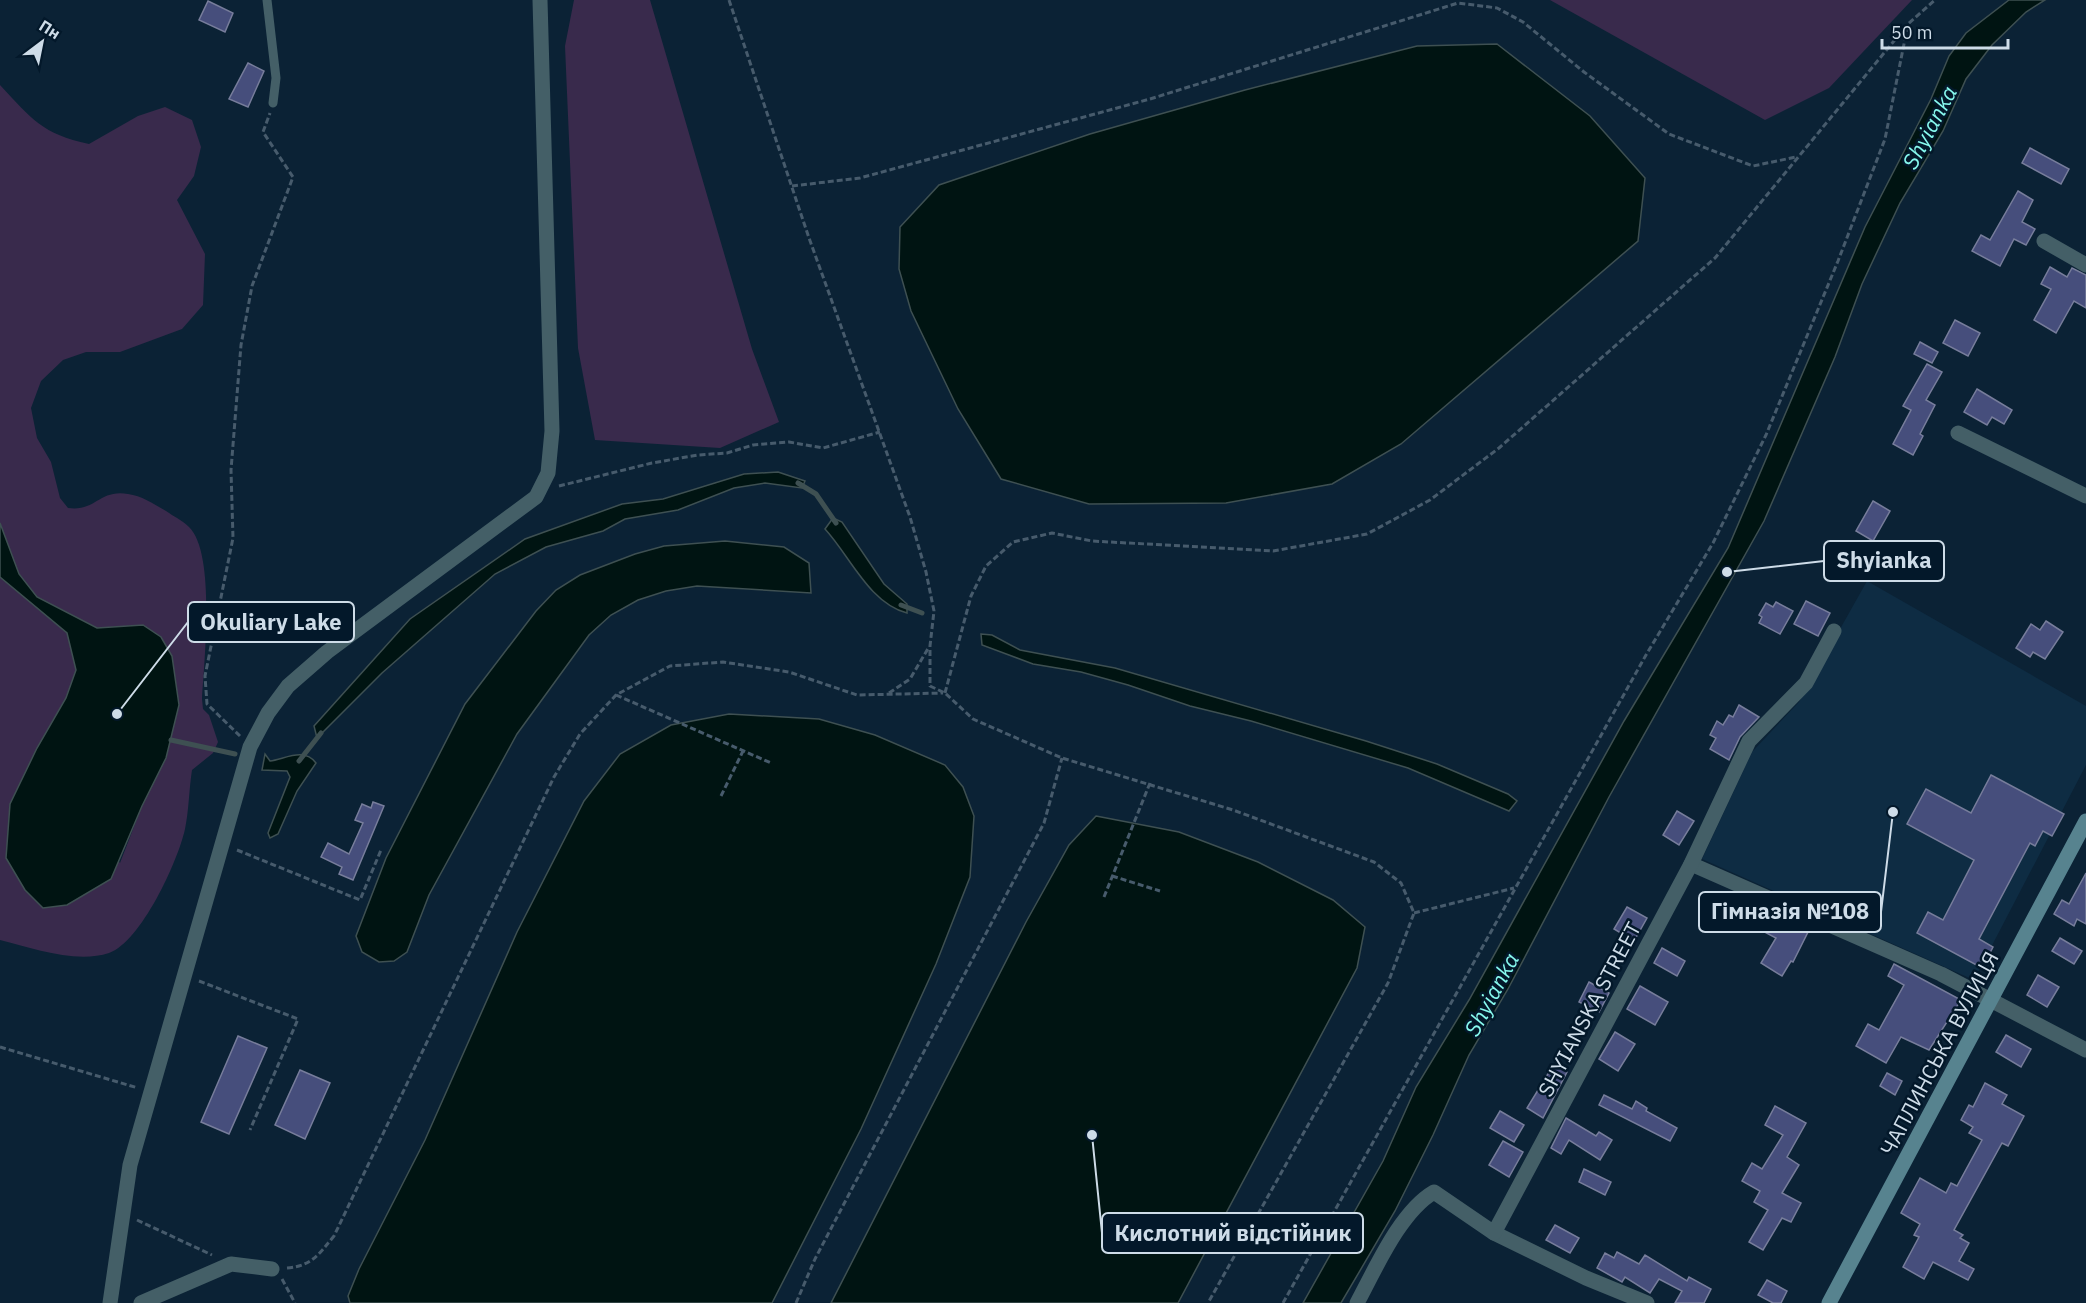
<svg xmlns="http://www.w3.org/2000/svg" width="2086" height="1303" viewBox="0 0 2086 1303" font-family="'IBM Plex Sans',sans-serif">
<rect width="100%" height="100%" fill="#0b2235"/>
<path fill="#0e2c43" d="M1867 581 2086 706V765L1974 980 1702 859 1752 752 1799 702Z"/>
<g fill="#392a4c">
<path d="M574 0H650L752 349 779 422 720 448 595 440 578 348 565 46Z"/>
<path d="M1550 0H1912L1829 88 1765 120Z"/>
<path d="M0 85C32 119 42 134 89 144L138 116 165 107 192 120 201 147 194 176 177 200 205 254 203 305 182 329 120 352H86L63 360 41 381 31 408 37 438 51 462 60 498 68 508C96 512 99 489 128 494 142 496 154 504 166 511 173 516 182 520 189 527 216 553 204 662 202 699L203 709 209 715 218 742 213 753 192 770C189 789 189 810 185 829 178 861 141 942 109 953 76 964 33 948 0 940V577L67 633 76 670 66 698 37 748 120 863 142 806 166 758 179 705 172 656 143 625 97 628 36 597 19 574 0 523Z"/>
</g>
<g fill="#001412" stroke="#3e5052" stroke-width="1.5">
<path d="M2009 0H2045L2026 12 1992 45 1966 79 1943 131 1900 203 1862 284 1835 357 1764 521 1609 797 1508 989 1469 1055 1433 1135 1395 1211 1341 1303H1303L1383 1161 1416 1087 1469 1000 1624 721 1728 548 1865 227 1931 99 1949 56 1966 33Z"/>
<path d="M1497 44 1590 116 1645 178 1638 241 1401 444 1332 484 1226 503 1089 504 1001 479 958 409 911 311 899 269 900 227 939 185 1090 134 1245 90 1417 46Z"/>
<path d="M778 472 805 481 802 488 765 483 734 488 678 510 625 519 603 531 546 547 495 574 382 673 317 738 314 726 410 619 525 539 622 504 663 499 744 474Z"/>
<path d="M833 518 842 522 884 584 907 604V613C869 603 850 556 825 529Z"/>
<path d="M0 523 19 574 37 597 97 628 143 625 161 637 172 656 179 705 166 758 142 806 111 879 67 905 43 908 25 890 6 858 10 804 37 748 66 698 76 670 67 633 0 577Z"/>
<path d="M725 541 784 547 809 563 811 593 697 586 666 591 638 600 611 615 589 635 517 734 429 895 407 952 394 961 379 962 362 952 356 936 386 858 465 704 536 611 556 590 580 575 635 554 664 546Z"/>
<path d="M981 634 992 635 1020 650 1115 668 1366 741 1437 764 1508 794 1517 801 1509 811 1408 768 1251 721 1190 706 1128 685 1081 672 1033 664 982 645Z"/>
<path d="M729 714 819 719 875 735 945 765 963 787 974 816 970 877 936 964 861 1129 772 1303H350L348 1296 359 1269 425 1140 517 932 584 801 620 754 671 725Z"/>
<path d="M265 754 270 761C285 759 304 747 316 763L297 791 278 834 270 838 268 833 290 777 287 771 262 770Z"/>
<path d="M1096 816 1179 832 1258 862 1333 900 1365 927 1357 968 1178 1303H831L1026 922 1069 845Z"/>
</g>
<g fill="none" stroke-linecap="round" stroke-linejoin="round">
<g stroke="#3e5052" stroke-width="5">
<path d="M798 483 816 494 836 523"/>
<path d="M901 605 922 613"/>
<path d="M171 740 235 754"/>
<path d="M299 761 321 733"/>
</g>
</g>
<g fill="#464e7c" stroke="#777d9b" stroke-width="1.5">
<path d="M208 1 233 13 225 32 199 20Z"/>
<path d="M248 63 264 71 248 107 229 99Z"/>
<path d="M2030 148 2069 169 2061 184 2022 163Z"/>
<path d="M2018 191 2033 200 2022 222 2035 229 2026 245 2014 239 2000 266 1972 251 1981 235 1990 240Z"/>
<path d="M2050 267 2067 277 2072 268 2086 275V308L2074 301 2056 333 2034 320 2051 289 2041 284Z"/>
<path d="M1955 320 1980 333 1968 356 1943 343Z"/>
<path d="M1920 342 1938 352 1932 363 1914 354Z"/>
<path d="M1927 364 1942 372 1926 400 1935 405 1920 434 1923 436 1913 455 1893 444 1911 410 1903 406Z"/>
<path d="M1977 389 2012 410 2004 424 1992 417 1987 425 1964 412Z"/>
<path d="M1873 501 1890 511 1873 541 1856 531Z"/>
<path d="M1806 601 1830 613 1818 636 1794 624Z"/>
<path d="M1776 602 1793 611 1780 634 1759 623 1762 617 1759 615 1766 603 1773 607Z"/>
<path d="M2046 621 2063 632 2045 659 2033 652 2030 657 2016 648 2031 624 2040 630Z"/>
<path d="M1739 705 1759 717 1740 737 1729 760 1710 749 1716 738 1710 735 1717 721 1723 725 1729 715 1733 717Z"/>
<path d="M1991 775 2064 814 2052 836 2043 831 2035 846 2030 843 1979 939 1993 947 1982 968 1917 933 1928 912 1943 920 1974 860 1907 824 1926 789 1971 813Z"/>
<path d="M373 802 384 806 353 880 339 874 342 867 321 857 328 843 349 854 363 823 355 820 362 804 371 808Z"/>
<path d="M1677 811 1694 821 1679 845 1663 835Z"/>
<path d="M2086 873V924L2077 919 2074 926 2054 914 2062 900 2069 904Z"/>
<path d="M1627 907 1647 918 1634 941 1614 929Z"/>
<path d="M1765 912 1808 932 1793 962 1791 961 1782 976 1761 963 1776 938 1757 928Z"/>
<path d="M2060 938 2082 951 2074 964 2052 951Z"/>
<path d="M1662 948 1685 961 1677 976 1654 963Z"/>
<path d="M1894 964 1961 1000 1929 1050 1901 1037 1886 1063 1856 1046 1868 1024 1879 1030 1904 985 1888 976Z"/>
<path d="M2038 975 2059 987 2047 1007 2027 995Z"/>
<path d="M1589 982 1609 993 1599 1012 1579 1002Z"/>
<path d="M1640 986 1668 1002 1655 1025 1627 1009Z"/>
<path d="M1615 1032 1635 1044 1618 1071 1599 1059Z"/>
<path d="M2006 1035 2031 1049 2021 1067 1996 1052Z"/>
<path d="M238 1036 267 1048 229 1134 201 1122Z"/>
<path d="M1554 1064 1567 1072 1543 1118 1527 1108Z"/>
<path d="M300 1070 330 1083 305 1139 275 1125Z"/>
<path d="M1887 1073 1902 1081 1895 1095 1880 1086Z"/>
<path d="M1985 1083 2007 1095 2002 1104 2024 1116 2008 1146 2002 1143 1954 1230 1963 1235 1960 1238 1969 1243 1959 1261 1974 1269 1968 1280 1933 1262 1924 1279 1903 1267 1919 1237 1914 1235 1920 1224 1901 1213 1920 1178 1946 1193 1951 1183 1957 1186 1982 1140 1969 1133 1973 1127 1961 1120 1969 1105 1973 1107Z"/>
<path d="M1604 1095 1632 1109 1636 1101 1647 1108 1646 1111 1677 1128 1670 1141 1599 1105Z"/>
<path d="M1775 1106 1806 1123 1787 1157 1799 1165 1782 1193 1801 1203 1791 1222 1782 1218 1763 1250 1749 1242 1768 1210 1754 1202 1760 1191 1742 1181 1752 1163 1762 1169 1783 1135 1765 1125Z"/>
<path d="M1500 1111 1524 1125 1514 1142 1490 1128Z"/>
<path d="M1566 1118 1596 1136 1599 1132 1612 1140 1600 1160 1569 1140 1561 1154 1551 1148Z"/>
<path d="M1503 1141 1523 1152 1509 1177 1489 1165Z"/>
<path d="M1584 1169 1611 1182 1605 1195 1579 1182Z"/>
<path d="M1555 1225 1579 1238 1570 1253 1546 1240Z"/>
<path d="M1617 1252 1639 1264 1645 1255 1687 1281 1689 1277 1711 1289 1704 1303H1675L1682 1291 1659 1279 1650 1293 1625 1277 1622 1282 1597 1268 1605 1253 1614 1258Z"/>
<path d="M1767 1280 1787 1291 1781 1303H1773L1758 1295Z"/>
</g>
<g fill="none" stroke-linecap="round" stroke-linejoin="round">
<g stroke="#475b6c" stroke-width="3" stroke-dasharray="6 3" stroke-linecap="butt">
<path d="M729 0 809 238 910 517 926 572 934 611 930 646V686L945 693 973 719 1062 758 1233 810 1374 862 1401 883 1414 913 1388 983 1208 1303"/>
<path d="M792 186 860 178 1150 99 1458 3 1497 8 1523 22 1584 72 1669 134 1753 166 1796 157"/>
<path d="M559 486 652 463 698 455 727 453 753 445 789 442 823 448 880 432"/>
<path d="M889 693 910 679 929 647"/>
<path d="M945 693 971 596 986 566 1013 542 1052 533 1092 541 1273 551 1367 534 1430 500 1499 448 1715 258 1908 24 1935 0"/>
<path d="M616 695 771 763"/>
<path d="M240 736 207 704 205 676 233 538 231 470 241 345 252 286 293 177 263 132 270 113"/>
<path d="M721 796 743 751"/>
<path d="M237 850 360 900 381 850"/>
<path d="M1112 876 1160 891"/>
<path d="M1104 897 1150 783"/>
<path d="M1414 913 1514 888"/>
<path d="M199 981 298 1019 250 1130"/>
<path d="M0 1047 138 1088"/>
<path d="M137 1220 212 1255"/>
<path d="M287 1268C312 1266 319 1254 334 1236L554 777 580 734 616 695 670 666 723 662 789 672 857 695 943 693"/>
<path d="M282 1279 295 1303"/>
<path d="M796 1303 815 1259 1044 823 1062 758"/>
<path d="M1283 1303 1646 655 1713 543 1766 435 1838 261 1885 139 1908 24"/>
</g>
<path stroke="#445f67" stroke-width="9" d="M267 0 276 78 273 103"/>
<g stroke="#445f67" stroke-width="15">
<path d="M2044 241 2086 265"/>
<path d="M1958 433 2086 496"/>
<path d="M1691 864 1941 974 2086 1050"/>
<path d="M1494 1233 1586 1278 1647 1303"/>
<path d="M110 1303 130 1165 250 747 268 713 288 686 327 652 536 497 548 473 552 431 540 0"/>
<path d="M141 1303 231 1264 272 1269"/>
<path d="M1357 1303C1376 1268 1400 1212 1434 1192L1494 1233 1691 864 1749 741 1806 683 1834 631"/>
</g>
<path stroke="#57838f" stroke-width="15" d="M1829 1303 2086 821"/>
</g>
<g text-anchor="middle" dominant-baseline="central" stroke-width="5" stroke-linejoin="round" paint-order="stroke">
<g font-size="21" fill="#cedce8" stroke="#03182a">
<text transform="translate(1589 1009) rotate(-62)">SHYIANSKA STREET</text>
<text transform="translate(1939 1053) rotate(-62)">ЧАПЛИНСЬКА ВУЛИЦЯ</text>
</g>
<g font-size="22" font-style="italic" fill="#87f9ee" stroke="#03182a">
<text transform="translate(1929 127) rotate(-62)">Shyianka</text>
<text transform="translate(1491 994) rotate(-62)">Shyianka</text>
</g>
</g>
<path fill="none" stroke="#cedce8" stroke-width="2" d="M1727 572L1824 561M117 714L188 622M1893 812L1881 912M1092 1135L1102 1233"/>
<g fill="#cedce8" stroke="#03182a" stroke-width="2">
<circle cx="1727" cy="572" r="6"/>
<circle cx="117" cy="714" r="6"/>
<circle cx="1893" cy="812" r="6"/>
<circle cx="1092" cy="1135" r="6"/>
</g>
<g fill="#03182a" stroke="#cedce8" stroke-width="2">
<rect x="1824" y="541" width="120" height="40" rx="6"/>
<rect x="188" y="602" width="166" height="40" rx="6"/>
<rect x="1699" y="892" width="182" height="40" rx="6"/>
<rect x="1102" y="1213" width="261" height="40" rx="6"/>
</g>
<g font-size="22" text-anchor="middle" font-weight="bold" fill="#cedce8">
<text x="1884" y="568">Shyianka</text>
<text x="271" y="630">Okuliary Lake</text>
<text x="1790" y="919">Гімназія №108</text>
<text x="1233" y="1241">Кислотний відстійник</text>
</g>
<g transform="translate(42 42) rotate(32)" stroke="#03182a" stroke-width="4.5" paint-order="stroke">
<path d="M0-4.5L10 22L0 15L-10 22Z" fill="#cedce8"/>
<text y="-9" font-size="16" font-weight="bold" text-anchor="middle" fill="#cedce8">Пн</text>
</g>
<path d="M1882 39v9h126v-9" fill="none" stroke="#cedce8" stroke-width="3"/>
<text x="1891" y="39" font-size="18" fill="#cedce8" stroke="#03182a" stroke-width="4.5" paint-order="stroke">50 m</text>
</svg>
